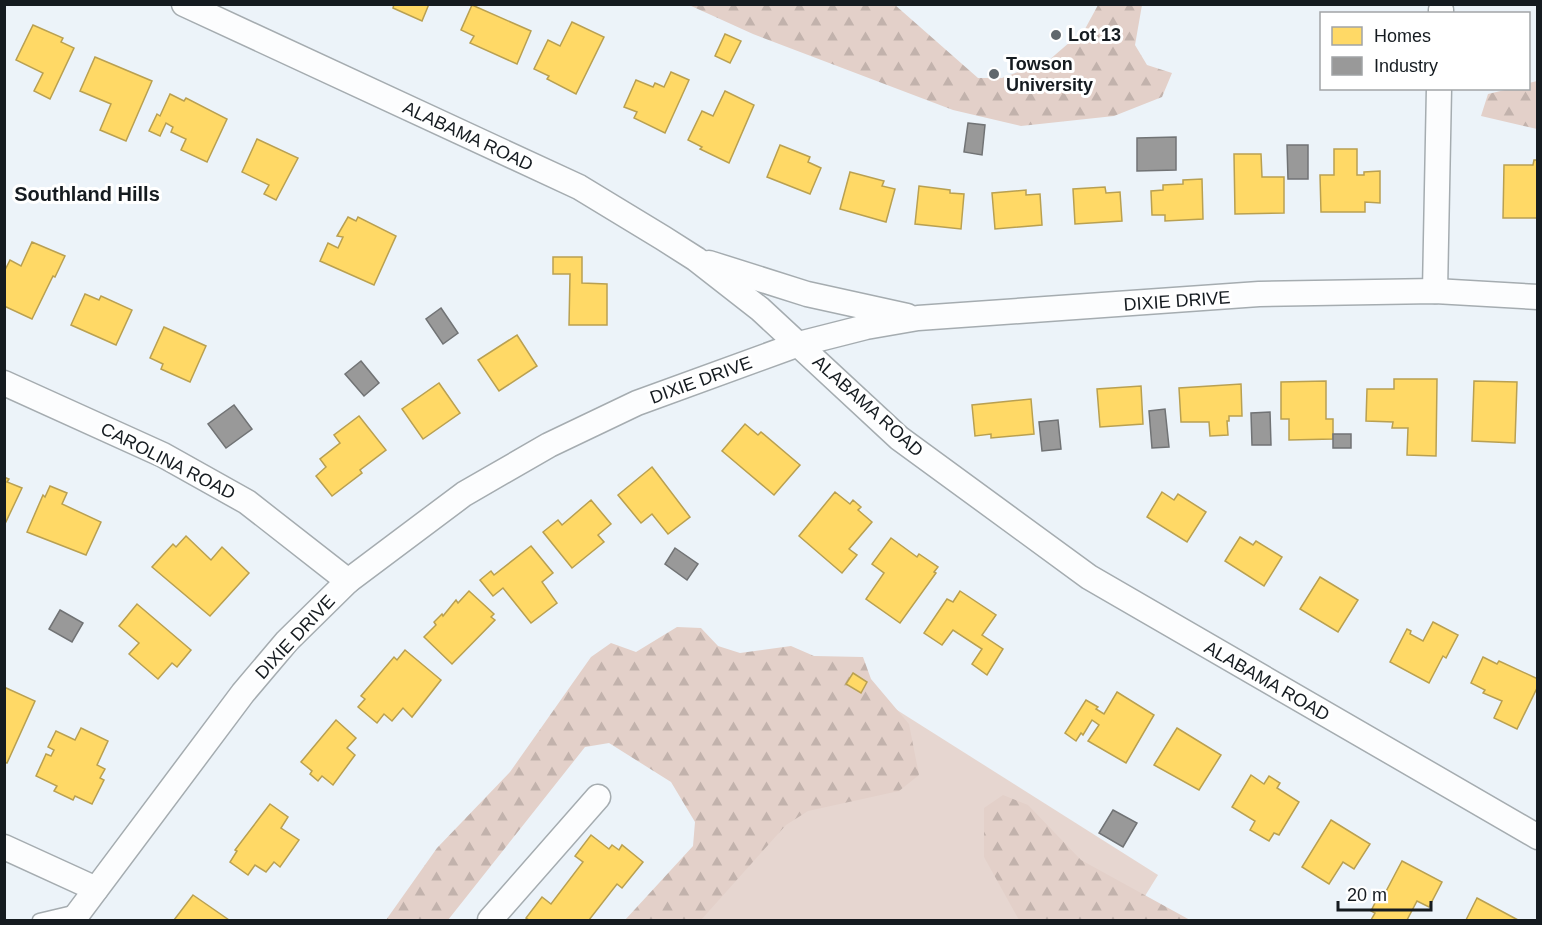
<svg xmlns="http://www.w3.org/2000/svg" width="1542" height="925" viewBox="0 0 1542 925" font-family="Arial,sans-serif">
<defs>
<pattern id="forest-firs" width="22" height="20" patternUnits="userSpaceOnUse" patternTransform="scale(1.5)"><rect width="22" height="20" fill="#e3d0c9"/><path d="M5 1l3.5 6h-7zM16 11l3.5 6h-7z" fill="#c2b2ac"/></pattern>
</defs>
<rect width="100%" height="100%" fill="#ecf3f9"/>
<path fill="#e6d6d0" d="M840 674 1158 875 1130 920H654Z"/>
<g fill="url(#forest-firs)">
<path d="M689 5H895L978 78H1002L1048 61 1085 29 1098 5H1142L1135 45 1147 65 1172 73 1162 97 1114 116 1021 126 953 110 753 34Z"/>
<path d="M1537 81V129L1481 116 1488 94 1509 89 1528 88 1529 83Z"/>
<path d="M677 627 701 628 718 646 740 653 791 646 814 656 863 657 871 679 909 724 919 775 899 791 808 811 786 825 701 920H625L693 846 695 822 671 782 609 743 585 747 448 920H386L437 848 510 772 591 657 611 643 636 652Z"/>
<path d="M1003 795 1028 805 1081 860 1190 920H1019L984 857V808Z"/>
</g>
<g fill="#ffd966" stroke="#b9a051" stroke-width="1.5">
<path d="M394 4H429L422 21 393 8Z"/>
<path d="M472 5 531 31 517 64 470 43 474 36 461 30Z"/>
<path d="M572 22 604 37 576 94 547 79 549 76 534 69 548 40 560 46Z"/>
<path d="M33 25 63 38 61 42 74 48 50 99 34 91 43 73 16 60Z"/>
<path d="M725 34 741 41 730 63 715 56Z"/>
<path d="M95 57 152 81 126 141 100 130 111 104 80 91Z"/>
<path d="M671 72 689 80 665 133 634 118 637 112 624 107 636 80 653 87 655 83 664 87Z"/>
<path d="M725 91 754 105 729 163 700 149 702 147 688 140 702 111 713 116Z"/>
<path d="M170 94 184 101 186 98 227 119 207 162 181 150 186 139 171 132 173 127 166 123 160 136 149 131 157 114 160 116Z"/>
<path d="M257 139 298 158 276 200 264 194 269 185 242 172Z"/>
<path d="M780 145 810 157 808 162 821 168 810 194 767 177Z"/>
<path d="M1334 149H1357V175H1364V172L1380 171V203L1365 202V212H1321L1320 175H1334Z"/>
<path d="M1234 154H1261L1262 177H1284V213L1235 214Z"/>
<path d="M1534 160H1538V218H1503L1504 165H1533Z"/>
<path d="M850 172 884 181 882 186 895 189 886 222 840 209Z"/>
<path d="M1202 179 1203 219 1165 221V215H1152L1151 191 1163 190V185L1183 184V180Z"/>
<path d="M919 186 950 190V193L964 194 961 229 915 224Z"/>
<path d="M1105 187 1106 193 1120 192 1122 221 1075 224 1073 189Z"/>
<path d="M1026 190V195L1040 194 1042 225 995 229 992 193Z"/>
<path d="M348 217 356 221 358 217 396 236 374 285 320 261 328 243 338 248 343 237 337 236Z"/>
<path d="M32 242 65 256 55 277 53 276 32 319 4 306V272L10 260 21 266Z"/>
<path d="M553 257H582V283L607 284V325H569L570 274H553Z"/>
<path d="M85 294 99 300 101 296 132 310 116 345 71 325Z"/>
<path d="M164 327 206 346 190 382 161 369 163 364 150 358Z"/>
<path d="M517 335 537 366 499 391 478 360Z"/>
<path d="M1394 379H1437L1436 456 1407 455 1408 428H1392L1393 422 1366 421 1367 389H1394Z"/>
<path d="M1326 381V419H1333V439L1289 440V419H1281V382Z"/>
<path d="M1474 381 1517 382 1515 443 1472 441Z"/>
<path d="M439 383 460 413 423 439 402 409Z"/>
<path d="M1241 384 1242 416H1229V421H1227L1228 435 1210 436 1209 422H1181L1179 388Z"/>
<path d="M1141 386 1143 424 1100 427 1097 389Z"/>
<path d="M1031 399 1034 434 991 438V434L975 436 972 405Z"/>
<path d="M359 416 386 450 360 470 362 473 332 496 316 476 326 467 320 459 340 443 334 435Z"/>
<path d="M745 424 758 435 761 432 800 465 774 495 722 451Z"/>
<path d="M652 467 690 517 668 534 652 514 641 523 618 495Z"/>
<path d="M4 477 9 479 7 482 22 488 4 526Z"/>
<path d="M50 486 67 493 62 504 101 522 86 555 27 532 43 495 45 497Z"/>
<path d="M835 492 850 504 853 500 861 507 858 510 872 522 849 549 857 555 842 573 799 536Z"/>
<path d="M1162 492 1174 500 1178 494 1206 512 1187 542 1147 517Z"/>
<path d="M591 500 611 524 598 535 604 542 572 568 543 532 558 520 562 525Z"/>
<path d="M186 536 211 560 222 547 249 573 210 616 152 567 173 544 176 547Z"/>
<path d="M1240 537 1253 545 1256 541 1282 557 1264 586 1225 561Z"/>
<path d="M891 538 917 557 919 554 938 567 934 572 936 573 900 623 866 599 884 573 872 564Z"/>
<path d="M531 546 553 573 542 582 557 603 531 623 503 588 493 596 480 580 491 571 494 575Z"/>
<path d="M1320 577 1358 600 1338 632 1300 609Z"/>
<path d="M469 591 494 614 491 617 495 620 452 664 424 637 436 625 434 622 442 614 443 616 456 600 458 603Z"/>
<path d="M960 591 996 615 982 635 1003 649 987 675 972 664 982 649 953 630 942 645 924 633 947 599 953 602Z"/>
<path d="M137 604 191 650 177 667 172 663 158 679 129 654 139 643 119 626Z"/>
<path d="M1433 622 1458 635 1446 658 1443 656 1429 683 1390 662 1407 629 1411 631 1410 634 1423 641Z"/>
<path d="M405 650 441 680 412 717 403 708 392 721 384 714 377 723 358 707 365 699 361 696 394 657 397 660Z"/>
<path d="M1483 657 1497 664 1499 661 1538 679V686L1517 729 1494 718 1502 701 1483 693 1485 690 1471 683Z"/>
<path d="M853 673 867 682 861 693 846 684Z"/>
<path d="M4 687 35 701 7 763 4 762Z"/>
<path d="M1117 692 1154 715 1126 763 1088 741 1099 725 1092 720 1083 735 1081 733 1076 741 1065 733 1086 700 1098 707 1096 709 1104 714Z"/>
<path d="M336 720 356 738 347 748 355 755 333 785 322 776 318 781 310 774 312 771 301 762Z"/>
<path d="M81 728 108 741 97 765 105 769 100 778 104 780 92 804 75 796 73 800 54 791 57 786 36 776 46 754 51 756 54 750 48 747 56 731 75 740Z"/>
<path d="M1177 728 1221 755 1199 790 1154 765Z"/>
<path d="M1251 775 1264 784 1269 776 1280 783 1277 788 1299 802 1279 835 1274 833 1269 841 1250 830 1255 821 1232 807Z"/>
<path d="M270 804 288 817 281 828 299 840 280 867 274 862 266 872 255 865 248 875 230 862 237 851 235 850Z"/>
<path d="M1331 820 1370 844 1354 869 1343 862 1329 884 1302 867Z"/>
<path d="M591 835 609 849 612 845 619 850 622 845 643 862 622 888 617 884 589 920H529L526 918 542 897 551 904 583 862 575 856Z"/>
<path d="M1402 861 1442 882 1429 907 1417 901 1407 920H1371L1375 913 1371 911 1379 895 1383 897Z"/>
<path d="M193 895 229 920H174Z"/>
<path d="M1477 898 1518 920H1466Z"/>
</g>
<g fill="#999" stroke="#717375" stroke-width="1.5">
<path d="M968 123 985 125 982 155 964 152Z"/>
<path d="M1176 137V170L1137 171V138Z"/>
<path d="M1287 145H1308V179H1288Z"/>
<path d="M441 308 458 333 443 344 426 319Z"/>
<path d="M361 361 379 383 364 396 345 374Z"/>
<path d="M234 405 252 429 226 448 208 424Z"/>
<path d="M1165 409 1169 447 1152 448 1149 411Z"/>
<path d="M1270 412 1271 445H1252L1251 413Z"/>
<path d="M1058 420 1061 449 1042 451 1039 422Z"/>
<rect x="1333" y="434" width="18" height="14"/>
<path d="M675 548 698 564 687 580 665 564Z"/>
<path d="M60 610 83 623 72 642 49 629Z"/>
<path d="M1113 810 1137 823 1123 847 1099 833Z"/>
</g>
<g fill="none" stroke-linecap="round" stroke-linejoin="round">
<g stroke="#a5acb0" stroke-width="15">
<path id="lane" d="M39 920 77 911"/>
</g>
<g stroke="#a5acb0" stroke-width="27">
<g id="street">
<path d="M184 4 579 187 663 238 696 259 760 309 899 438 1089 577 1538 837"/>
<path d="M1441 14V10"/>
<path d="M709 263 807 294 907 316"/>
<path d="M1435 291 1439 88"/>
<path d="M4 383 163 455 247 502 348 581"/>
<path d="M4 847 96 889"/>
<path d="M73 920 243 693 287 641 348 581 464 494 549 445 637 403 799 344 866 327 918 318 1259 294 1435 291 1538 297"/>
<path d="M490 920 598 797"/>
</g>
</g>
<use href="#lane" stroke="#fcfdfe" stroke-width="12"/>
<use href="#street" stroke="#fcfdfe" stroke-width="24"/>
</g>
<g fill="#60676c" stroke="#fff" stroke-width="2">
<circle cx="1056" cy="35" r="6"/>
<circle cx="994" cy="74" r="6"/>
</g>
<g text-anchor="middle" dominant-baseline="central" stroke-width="6" stroke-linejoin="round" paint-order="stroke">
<g font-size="18" font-weight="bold" fill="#151b20" stroke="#fff" text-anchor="start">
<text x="1068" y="35">Lot 13</text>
<text x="1006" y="64">Towson<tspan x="1006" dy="21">University</tspan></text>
</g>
<g font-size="18" fill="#151b20" stroke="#fff">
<text transform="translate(468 136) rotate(25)">ALABAMA ROAD</text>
<text transform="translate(1177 301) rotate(-4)">DIXIE DRIVE</text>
<text transform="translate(701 380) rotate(-20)">DIXIE DRIVE</text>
<text transform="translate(868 406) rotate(42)">ALABAMA ROAD</text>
<text transform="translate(168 461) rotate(27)">CAROLINA ROAD</text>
<text transform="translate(295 637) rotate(-47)">DIXIE DRIVE</text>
<text transform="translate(1267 681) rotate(30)">ALABAMA ROAD</text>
</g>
<g font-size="20" font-weight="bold" fill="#151b20" stroke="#fff">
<text x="87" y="194">Southland Hills</text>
</g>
</g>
<rect width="1542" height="925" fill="none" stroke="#151b20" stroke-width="12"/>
<rect x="1320" y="12" width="210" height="78" fill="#ffffff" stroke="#a1a4a6" stroke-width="1.5"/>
<rect x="1332" y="27" width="30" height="18" fill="#ffd966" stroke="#a1a4a6" stroke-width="1.5"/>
<text x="1374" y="42" font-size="18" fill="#151b20">Homes</text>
<rect x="1332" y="57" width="30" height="18" fill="#999999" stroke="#a1a4a6" stroke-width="1.5"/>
<text x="1374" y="72" font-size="18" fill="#151b20">Industry</text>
<path d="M1338 901v9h93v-9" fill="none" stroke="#151b20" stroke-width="3"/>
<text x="1347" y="901" font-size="18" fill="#151b20" stroke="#ffffff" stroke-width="4.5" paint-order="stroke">20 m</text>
</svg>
